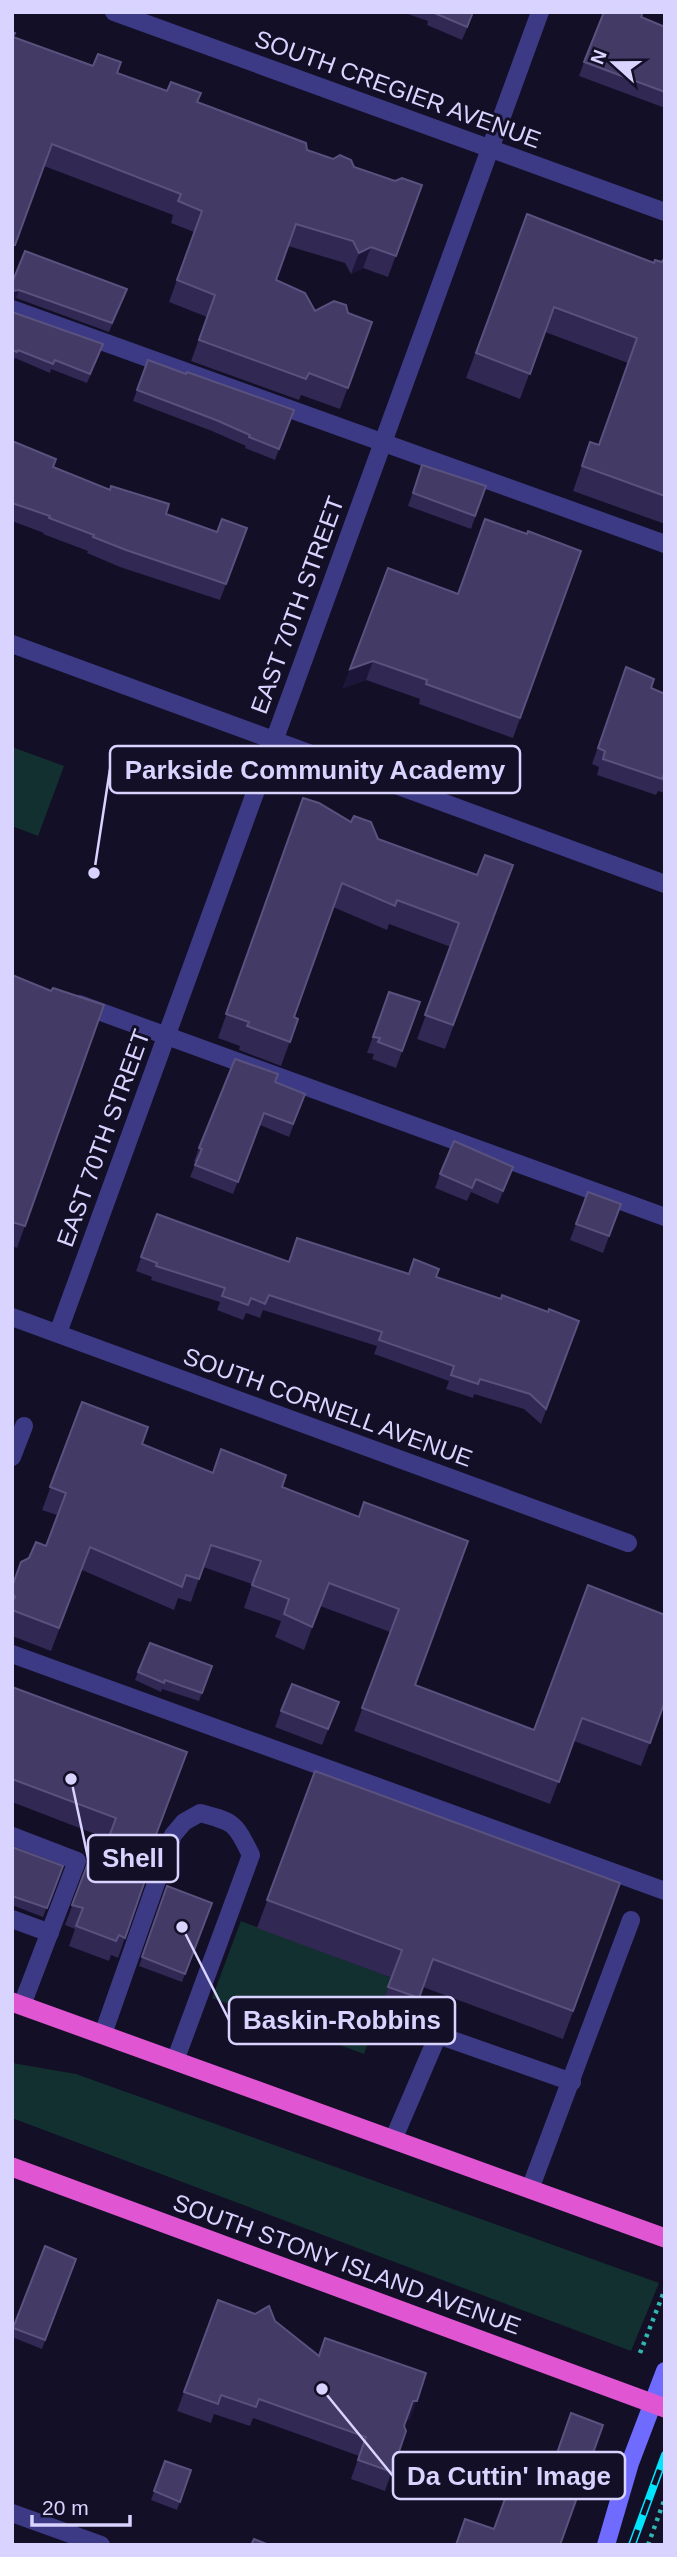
<svg xmlns="http://www.w3.org/2000/svg" width="677" height="2557" viewBox="0 0 677 2557" font-family="Helvetica,sans-serif">
<rect width="100%" height="100%" fill="#130f26"/>
<g fill="#12302f">
<path d="M12 747 64 766 38 836 12 826Z"/>
<path d="M241 1921 392 1978 364 2054 212 1998Z"/>
<path d="M12 2063 76 2074 659 2283 631 2351 12 2118Z"/>
</g>
<g fill="none" stroke-linecap="round" stroke-linejoin="round">
<g stroke="#2fb8b0" stroke-width="4.5" stroke-dasharray="3.5 5" stroke-linecap="butt">
<path d="M640 2353 665 2289"/>
<path d="M648 2545 665 2498"/>
</g>
<g stroke="#3d3a85" stroke-width="18">
<path d="M12 309 665 544"/>
<path d="M79 1004 665 1217"/>
<path d="M12 1654 665 1891"/>
<path d="M12 1836 77 1861 22 2005"/>
<path d="M12 1919 50 1933"/>
<path d="M103 2034 173 1835 184 1822 200 1813C235 1822 235 1823 251 1855L175 2061"/>
<path d="M393 2140 438 2035 572 2082"/>
<path d="M530 2189 631 1920"/>
<path d="M12 2513 101 2545"/>
</g>
<g stroke="#3d3a85" stroke-width="18">
<path d="M114 12 665 212"/>
<path d="M12 644 665 884"/>
<path d="M12 1317 628 1543"/>
<path d="M58 1333 540 12"/>
<path d="M12 1457 24 1426"/>
</g>
<path stroke="#6f6bff" stroke-width="18" d="M606 2545 630 2463 665 2371"/>
<g stroke="#e055d1" stroke-width="19">
<path d="M12 2002 665 2238"/>
<path d="M12 2167 665 2408"/>
</g>
<g stroke="#00e5ff" stroke-width="8">
<path id="rail" d="M632 2545 665 2455"/>
</g>
<use href="#rail" stroke="#130f26" stroke-width="5" stroke-dasharray="16" stroke-linecap="butt"/>
</g>
<g fill="#312854">
<path d="M402 12H474L462 40 427 25 428 21Z"/>
<path d="M641 17 665 27V108L579 76 584 62Z"/>
<path d="M12 32 13 37 198 102 307 150 395 181 422 185 388 277 363 268 351 274 345 263 288 246 276 280 315 311 348 313 372 322 340 409 301 395 299 400 191 361 207 317 169 302 194 232 171 223 173 215 44 166 12 252Z"/>
<path d="M527 214 654 263 662 262 665 257V524L573 491 590 442 598 445 628 363 545 332 520 399 466 378Z"/>
<path d="M12 283 127 289 109 332 16 298 12 299Z"/>
<path d="M12 312 100 353 87 383 51 369 50 373 15 358 14 360 12 359Z"/>
<path d="M148 360 294 410 275 460 245 448 246 446 212 431 133 401Z"/>
<path d="M12 441 53 467 166 514 217 532 247 528 220 600 120 567 87 553 88 551 43 534 44 533 12 521Z"/>
<path d="M422 465 486 486 471 529 408 506Z"/>
<path d="M527 534 581 551 513 738 419 704 420 699 366 680 343 688 388 568 458 594Z"/>
<path d="M626 667 651 688 665 694V793L658 791 656 795 597 775 599 767 592 764Z"/>
<path d="M303 798 378 839 477 875 513 865 445 1049 417 1039 451 947 389 924 387 930 333 907 294 1017 298 1019 281 1066 239 1050 240 1046 218 1038Z"/>
<path d="M12 975 51 991 104 1005 17 1248 12 1246Z"/>
<path d="M389 992 420 1002 396 1068 372 1059 374 1054 367 1053Z"/>
<path d="M275 1082 305 1094 289 1137 260 1125 233 1194 190 1177 196 1162 194 1161 199 1148Z"/>
<path d="M513 1167 498 1204 471 1192 467 1201 435 1188 440 1174Z"/>
<path d="M588 1192 621 1204 603 1253 570 1240Z"/>
<path d="M157 1214 289 1262 436 1277 500 1299 502 1295 548 1312 579 1321 541 1424 524 1409 474 1394 473 1398 446 1389 449 1381 374 1354 377 1346 263 1310 260 1318 246 1313 243 1320 217 1310 220 1302 151 1280 152 1277 136 1271Z"/>
<path d="M82 1402 142 1444 213 1473 282 1487 359 1517 468 1541 415 1685 534 1730 588 1585 665 1701 641 1766 574 1741 550 1804 354 1731 390 1632 320 1606 304 1650 275 1637 281 1621 244 1608 252 1584 203 1567 191 1602 178 1598 174 1610 82 1570 51 1651 12 1636V1587L29 1558 46 1546 57 1515 42 1510Z"/>
<path d="M212 1666 199 1701 162 1689 161 1692 135 1680 138 1672Z"/>
<path d="M12 1687 187 1752 145 1865 150 1866 118 1958 111 1955 109 1961 69 1946 75 1929 65 1925 88 1863 98 1866 108 1839 12 1802Z"/>
<path d="M339 1702 322 1745 275 1727 281 1711Z"/>
<path d="M315 1771 620 1883 563 2039 423 1987 409 2026 378 2014 392 1978 257 1928Z"/>
<path d="M12 1847 63 1866 43 1917 12 1905Z"/>
<path d="M167 1886 212 1903 182 1982 139 1966Z"/>
<path d="M45 2246 76 2259 42 2349 12 2337V2331Z"/>
<path d="M218 2300 275 2321 319 2356 410 2420H407L404 2426 406 2431 385 2491 351 2479 359 2456 253 2418 250 2426 214 2414 211 2423 177 2411Z"/>
<path d="M165 2461 191 2470 177 2510 151 2500Z"/>
</g>
<g fill="#1d163a">
<path d="M371 247 363 268 351 274 359 253Z"/>
<path d="M19 290 16 298 12 299V291Z"/>
<path d="M373 661 366 680 343 688 350 669Z"/>
<path d="M413 2401H417L410 2420H407Z"/>
</g>
<g fill="#433a66" stroke="#5a527e" stroke-width="2">
<path d="M432 12H473L467 27Z"/>
<path d="M604 12H643L641 17 665 27V92L584 62Z"/>
<path d="M12 32 15 33 13 37 93 66 98 54 121 62 117 73 167 91 171 82 201 93 197 102 306 143 307 150 333 159 340 155 351 160 354 167 395 181 402 178 422 185 396 256 371 247 359 253 353 241 296 224 276 280 305 293 315 311 334 301 346 305 348 313 372 322 348 388 309 373 306 379 199 340 215 295 177 280 202 211 178 201 181 194 52 144 15 245H12Z"/>
<path d="M527 214 654 263 655 260 662 262 665 257V496L582 466 590 442 599 445 637 338 554 307 530 374 476 353Z"/>
<path d="M25 251 127 289 112 323 19 290 12 291V283Z"/>
<path d="M12 312 103 344 90 374 55 360 53 364 18 350 17 352 12 350Z"/>
<path d="M148 360 186 374 187 372 294 410 279 449 249 437 250 435 216 420 137 390Z"/>
<path d="M12 441 56 459 53 467 110 490 111 486 169 504 166 514 217 532 222 519 247 528 226 584 126 550 93 537 94 535 49 518 50 516 12 503Z"/>
<path d="M422 465 486 486 475 516 413 493Z"/>
<path d="M485 519 527 534 528 531 581 551 520 718 426 684 427 680 373 661 350 669 388 568 458 594Z"/>
<path d="M626 667 654 679 651 688 665 694V775L664 774 662 779 603 759 605 751 598 748Z"/>
<path d="M303 798 319 803 351 822 354 816 371 822 378 839 477 875 485 855 513 865 453 1025 425 1015 459 923 397 900 395 906 342 883 294 1017 298 1019 290 1042 247 1026 249 1022 226 1014Z"/>
<path d="M12 975 51 991 53 988 104 1005 25 1226 12 1222Z"/>
<path d="M389 992 420 1002 402 1051 378 1042 380 1038 373 1037Z"/>
<path d="M235 1059 278 1074 275 1082 305 1094 293 1124 264 1113 238 1182 195 1165 202 1149 199 1148Z"/>
<path d="M454 1141 513 1167 503 1191 476 1179 472 1188 440 1174Z"/>
<path d="M588 1192 621 1204 609 1236 576 1224Z"/>
<path d="M157 1214 289 1262 297 1238 409 1274 414 1259 439 1269 436 1277 501 1299 502 1295 548 1312 549 1309 579 1321 546 1409 530 1394 480 1379 478 1384 451 1375 454 1366 379 1340 382 1332 269 1295 265 1304 251 1298 248 1305 222 1296 225 1288 156 1266 157 1263 141 1257Z"/>
<path d="M82 1402 148 1427 142 1444 213 1473 221 1449 286 1475 282 1487 359 1517 364 1502 468 1541 415 1685 534 1730 588 1585 665 1615V1701L650 1743 582 1718 559 1782 362 1708 399 1609 329 1583 312 1627 284 1614 289 1599 252 1585 261 1561 211 1545 199 1579 186 1575 182 1587 90 1547 59 1628 12 1610V1603L15 1597 12 1592V1587L21 1562 29 1558 36 1542 46 1546 66 1493 50 1487Z"/>
<path d="M150 1643 212 1666 202 1693 165 1680 164 1683 138 1672Z"/>
<path d="M292 1684 339 1702 328 1729 281 1711Z"/>
<path d="M12 1687 187 1752 145 1864 150 1866 125 1938 119 1935 116 1941 76 1926 83 1908 72 1905 88 1863 98 1866 116 1818 12 1779Z"/>
<path d="M315 1771 620 1883 573 2011 433 1959 419 1998 388 1987 402 1950 267 1900Z"/>
<path d="M12 1847 63 1866 47 1908 12 1896Z"/>
<path d="M167 1886 212 1903 185 1974 142 1957Z"/>
<path d="M45 2246 76 2259 45 2340 13 2328Z"/>
<path d="M218 2300 255 2314 269 2306 275 2321 319 2356 325 2338 426 2373 417 2401H413L404 2426 406 2431 392 2472 358 2460 366 2437 259 2399 256 2407 221 2395 218 2404 184 2392Z"/>
<path d="M571 2413 603 2425 560 2545H456L465 2519 494 2529 510 2485 542 2496Z"/>
<path d="M165 2461 191 2470 180 2502 154 2491Z"/>
<path d="M254 2539 269 2545H251Z"/>
</g>
<g text-anchor="middle" dominant-baseline="central" stroke-width="6" stroke-linejoin="round" paint-order="stroke">
<g font-size="24" fill="#d9d4ff" stroke="#130f26">
<text transform="translate(398 89) rotate(20)">SOUTH CREGIER AVENUE</text>
<text transform="translate(297 605) rotate(-70)">EAST 70TH STREET</text>
<text transform="translate(103 1138) rotate(-70)">EAST 70TH STREET</text>
<text transform="translate(328 1407) rotate(20)">SOUTH CORNELL AVENUE</text>
<text transform="translate(347 2264) rotate(20)">SOUTH STONY ISLAND AVENUE</text>
</g>
</g>
<path fill="none" stroke="#d9d4ff" stroke-width="2.5" d="M94 873L110 769M71 1779L88 1858M182 1927L229 2020M322 2389L393 2476"/>
<g fill="#d9d4ff" stroke="#130f26" stroke-width="2.5">
<circle cx="94" cy="873" r="7"/>
<circle cx="71" cy="1779" r="7"/>
<circle cx="182" cy="1927" r="7"/>
<circle cx="322" cy="2389" r="7"/>
</g>
<g fill="#130f26" stroke="#d9d4ff" stroke-width="2.5">
<rect x="110" y="746" width="410" height="47" rx="7"/>
<rect x="88" y="1835" width="90" height="47" rx="7"/>
<rect x="229" y="1997" width="226" height="47" rx="7"/>
<rect x="393" y="2452" width="232" height="47" rx="7"/>
</g>
<g font-size="26" text-anchor="middle" font-weight="bold" fill="#d9d4ff">
<text x="315" y="779">Parkside Community Academy</text>
<text x="133" y="1867">Shell</text>
<text x="342" y="2029">Baskin-Robbins</text>
<text x="509" y="2485">Da Cuttin' Image</text>
</g>
<rect width="677" height="2557" fill="none" stroke="#d9d4ff" stroke-width="28"/>
<g transform="translate(614 63) rotate(291)" stroke="#130f26" stroke-width="5" paint-order="stroke">
<path d="M0-5L12 26L0 18L-12 26Z" fill="#d9d4ff"/>
<text y="-10" font-size="19" font-weight="bold" text-anchor="middle" fill="#d9d4ff">N</text>
</g>
<path d="M32 2515v10h98v-10" fill="none" stroke="#d9d4ff" stroke-width="3.5"/>
<text x="42" y="2515" font-size="21" fill="#d9d4ff" stroke="#130f26" stroke-width="5" paint-order="stroke">20 m</text>
</svg>
